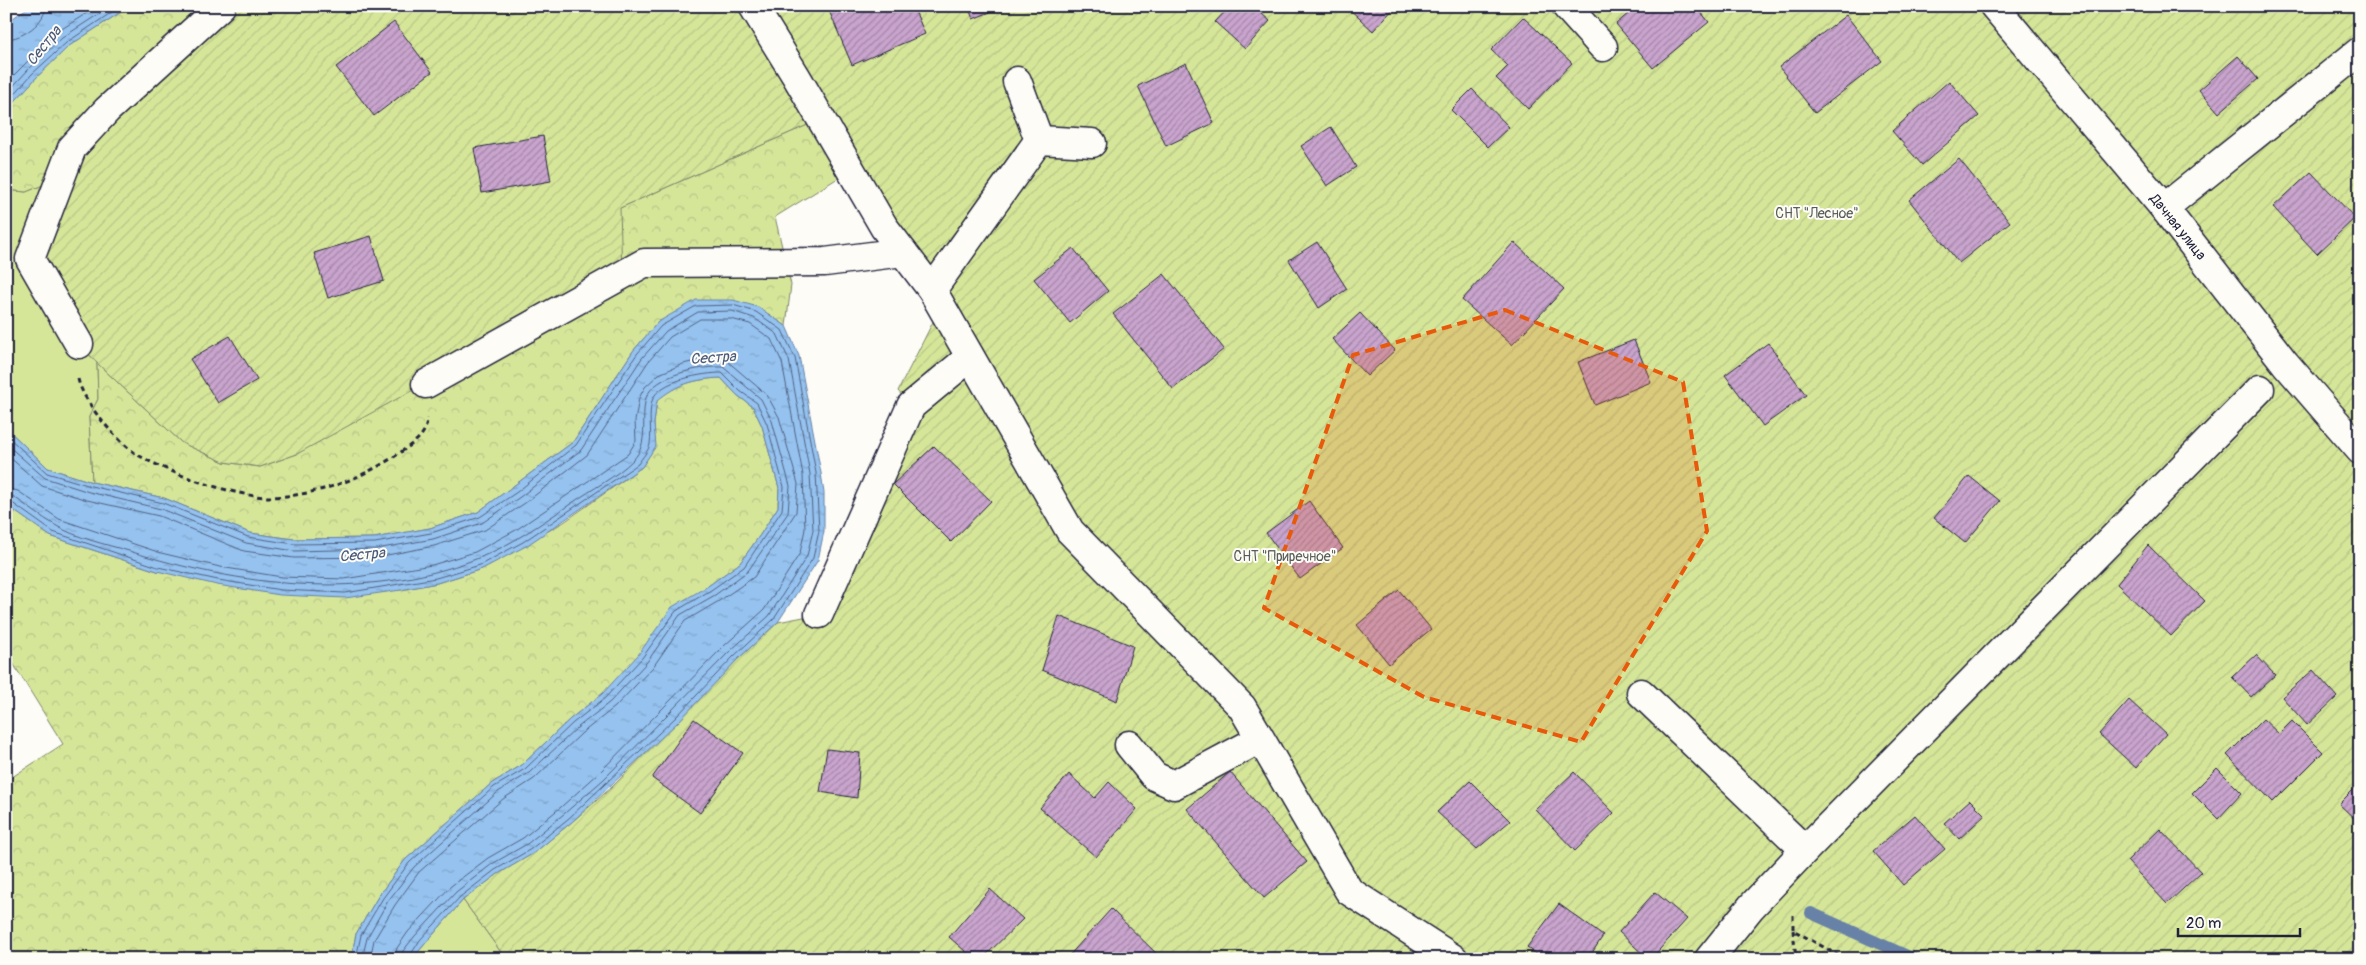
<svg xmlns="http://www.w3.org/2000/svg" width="2366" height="965" viewBox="0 0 2366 965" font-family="Pangolin,sans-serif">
<defs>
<pattern id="forest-crowns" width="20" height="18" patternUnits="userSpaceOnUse" patternTransform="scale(1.25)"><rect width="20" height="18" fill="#d6e699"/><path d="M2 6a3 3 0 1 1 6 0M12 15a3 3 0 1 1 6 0" fill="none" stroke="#b7c585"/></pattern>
<pattern id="garden-furrows" width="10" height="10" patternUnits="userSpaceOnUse" patternTransform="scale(1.25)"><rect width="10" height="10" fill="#d6e699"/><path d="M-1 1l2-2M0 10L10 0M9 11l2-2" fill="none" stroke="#b7c585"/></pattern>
<pattern id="water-ripples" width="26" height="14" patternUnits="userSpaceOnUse" patternTransform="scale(1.25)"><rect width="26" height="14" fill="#95c2ef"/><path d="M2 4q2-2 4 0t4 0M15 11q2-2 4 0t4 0" fill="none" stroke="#80a6ce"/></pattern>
<pattern id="building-hatch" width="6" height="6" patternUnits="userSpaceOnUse" patternTransform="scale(1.25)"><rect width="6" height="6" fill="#c9a4cd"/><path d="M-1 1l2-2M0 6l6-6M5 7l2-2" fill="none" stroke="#a385a8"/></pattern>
</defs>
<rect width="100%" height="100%" fill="#fdfcf7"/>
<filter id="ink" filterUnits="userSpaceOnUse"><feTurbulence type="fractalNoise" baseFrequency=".02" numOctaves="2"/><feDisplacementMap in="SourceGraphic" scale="10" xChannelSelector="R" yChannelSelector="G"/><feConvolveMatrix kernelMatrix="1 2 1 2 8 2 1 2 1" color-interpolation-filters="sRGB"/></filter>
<g filter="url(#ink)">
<g fill="#d6e699" stroke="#7c846a">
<path d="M60 178 88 353 97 363 98 399 89 417 92 482 48 468 6 428V190L26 192Z"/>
<path d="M463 900 506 959H412Z"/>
</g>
<g fill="url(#forest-crowns)" stroke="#7c846a">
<path d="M130 6H219L60 178 26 192 6 190V111L36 78 69 46Z"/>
<path d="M821 119 851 170 775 217 791 285 786 326 758 307 658 322 633 351 573 442 478 512 430 528 374 538 294 539 250 533 164 498 92 482 89 417 98 399 97 363 182 443 224 462 260 467 297 454 620 208Z"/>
<path d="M721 378 737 395 753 407 762 426 779 488 778 507 760 535 740 563 708 586 602 694 570 719 522 765 492 783 405 860 379 895 356 934 351 959H6V781L63 744 6 652V505L50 536 157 571 401 590 437 583 482 569 564 522 642 467 655 446 654 423 657 400C676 384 696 379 721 378Z"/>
</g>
<path fill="url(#garden-furrows)" stroke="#7c846a" d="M219 6H2360V959H506L463 900 498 874 534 853 573 821 612 787 738 659 778 622 819 614 911 406 898 391 941 306 821 119 620 208 622 275 297 454 260 467 224 462 182 443 97 363 88 353 30 259 60 178Z"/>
<g fill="url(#water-ripples)" stroke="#6782a7">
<path d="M30 6H130L69 46 36 78 6 111V23Z"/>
<path d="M696 300H733L758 307 786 326 799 356 821 473 824 493V531L818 560 778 622 738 659 679 721 573 821 534 853 498 874 463 900 412 959H351L356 934 379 895 405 860 492 783 522 765 570 719 602 694 638 655 672 607 708 586 740 563 760 535 778 507 779 488 762 426 753 407 737 395 721 378C696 379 676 384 657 401L654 423 656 446 642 467 526 546 482 569 437 583 401 590 345 598 280 595 217 585 157 571 50 536 6 505V428L48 468 92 482 164 498 250 533 294 539 374 538 430 528 478 512 573 442 633 351 658 322Z"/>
</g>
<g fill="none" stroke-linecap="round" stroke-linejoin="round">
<g stroke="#506283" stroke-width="1">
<path d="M6 39C22 39 45 23 46 6"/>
<path d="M6 83 57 32 98 6"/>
<path d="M6 94 28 70 62 38 111 6"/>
<path d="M6 104 32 74 66 43 121 6"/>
<path d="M6 435 47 473 91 486 163 503 248 537 294 544 375 543 431 533 480 517 517 492 576 445 637 354 661 326 696 306 733 305 756 312 782 330 795 358 816 473 819 531 813 558 774 619 734 656 676 717 569 818 531 849 495 870 460 897 420 940 408 959"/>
<path d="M6 444 45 478 89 492 161 509 246 543 294 551 376 549 433 539 482 523 520 497 581 450 642 358 666 331 698 312 732 311 754 318 777 334 789 360 810 474 813 530 807 556 769 616 730 651 604 779 565 813 527 844 492 864 456 892 414 937 403 951 402 959"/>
<path d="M6 454 42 486 87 500 159 516 244 551 294 558 377 557 434 546 485 530 525 503 587 455 648 362 670 337 700 319H731L750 324 771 339 782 362 803 475 805 529 800 553 764 610 724 646 599 773 561 807 523 838 488 858 451 886 408 932 397 948 394 959"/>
<path d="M6 488 18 491 59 519 161 553 220 567 282 577 344 579 432 565 475 552 516 530 628 454 636 441 635 421 639 398 645 387 659 374 683 364 700 360H726L767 395 779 417 798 484 796 512 754 577 719 601 685 621 653 667 615 707 582 733 534 779 503 799 419 872 395 905 374 940 370 959"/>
<path d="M6 495 14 497C27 506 41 517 55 525 76 538 105 544 129 551 241 586 363 602 476 559 510 546 542 523 572 503 592 489 616 477 633 460 650 443 640 419 646 398 654 374 703 366 723 367L761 399 772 421 790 486 788 513 748 571 715 595 680 615 647 662 610 702 577 728 529 773 498 792 414 867 388 901 367 938 362 959"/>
<path d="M6 501 11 502 53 532 158 567 218 580 281 590 345 593 436 578 480 565 523 542 638 464C642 458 649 450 650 444 652 430 648 416 652 401 658 380 704 373 722 373L740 391 757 403 767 424 784 487 782 510 744 567 711 590 676 611 642 658 605 698 573 723 525 769 494 787 409 863 383 898 361 935 356 959"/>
</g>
<path stroke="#6782a7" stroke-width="12" d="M1811 913 1914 959"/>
</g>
<g fill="url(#building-hatch)" stroke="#22223b">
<path d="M827 6H913L925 34 852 65Z"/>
<path d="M968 6H999L1000 8 973 19Z"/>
<path d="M1230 6H1253L1270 21 1245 49 1215 22Z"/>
<path d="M1346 6H1396L1373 31Z"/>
<path d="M1637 6H1696L1709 22 1653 68 1616 24Z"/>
<path d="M1846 15 1882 61 1815 113 1779 67Z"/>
<path d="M1523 17 1572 63 1528 109 1496 78 1508 66 1491 50Z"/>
<path d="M394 22 432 72 374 116 336 67Z"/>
<path d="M2238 56 2258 79 2219 113 2199 90Z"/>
<path d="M1186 63 1214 123 1166 146 1138 86Z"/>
<path d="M1949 81 1979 116 1922 165 1892 131Z"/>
<path d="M1472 89 1509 127 1488 147 1451 110Z"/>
<path d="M1331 127 1356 167 1327 186 1301 146Z"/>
<path d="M543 136 551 181 482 193 474 148Z"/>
<path d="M1959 159 2010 222 1959 263 1909 200Z"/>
<path d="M2311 172 2355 218 2317 254 2273 207Z"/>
<path d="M371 236 384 281 328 298 314 253Z"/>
<path d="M1317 242 1347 289 1319 308 1289 260Z"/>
<path d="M1514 242 1564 289 1512 345 1462 300Z"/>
<path d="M1073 248 1108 291 1070 323 1034 279Z"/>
<path d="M1164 274 1224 349 1173 389 1113 314Z"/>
<path d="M1360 313 1395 350 1367 376 1332 339Z"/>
<path d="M230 336 257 380 218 403 190 359Z"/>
<path d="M1634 340 1651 382 1595 405 1578 362Z"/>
<path d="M1768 343 1806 395 1763 426 1725 375Z"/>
<path d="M934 446 991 501 951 542 893 484Z"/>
<path d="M1969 476 2000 501 1965 543 1934 518Z"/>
<path d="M1309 501 1343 548 1300 579 1266 533Z"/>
<path d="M2148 545 2205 601 2171 636 2117 584Z"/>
<path d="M1399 590 1431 629 1389 664 1357 625Z"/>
<path d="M1059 616 1133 646 1117 701 1042 670Z"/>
<path d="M2256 655 2275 675 2251 697 2232 677Z"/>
<path d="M2313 670 2337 697 2307 725 2282 697Z"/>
<path d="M2129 700 2166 734 2136 768 2099 734Z"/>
<path d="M694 719 743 753 700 813 652 778Z"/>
<path d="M2263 719 2279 734 2292 721 2323 752 2273 802 2227 755Z"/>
<path d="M827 749 860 753 857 798 820 792Z"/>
<path d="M2217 768 2242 793 2218 819 2192 793Z"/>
<path d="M1230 772 1307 862 1264 898 1187 809Z"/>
<path d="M1574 772 1614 813 1575 851 1535 809Z"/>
<path d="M1069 774 1095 798 1109 782 1137 809 1096 857 1040 808Z"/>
<path d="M1470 781 1510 821 1477 849 1437 812Z"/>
<path d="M2360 783V824L2339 804Z"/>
<path d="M1970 800 1985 815 1959 839 1944 823Z"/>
<path d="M1915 815 1945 849 1903 885 1873 851Z"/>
<path d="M2160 829 2201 872 2167 904 2127 861Z"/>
<path d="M990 889 1023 919 982 959H974L949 937Z"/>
<path d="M1655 892 1687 919 1651 959H1648L1619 932Z"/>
<path d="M1559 904 1603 936 1588 959H1543L1527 947Z"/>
<path d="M1111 909 1162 959H1066Z"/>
</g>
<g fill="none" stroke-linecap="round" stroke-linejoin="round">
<g stroke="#22223b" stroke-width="31">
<g id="minor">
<path d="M753 6 796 76 884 227 932 290 1070 531 1242 707 1349 891 1454 959"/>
<path d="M1566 6 1603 47"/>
<path d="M1994 6 2164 208 2285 363 2360 450"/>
<path d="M1039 140 1092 143"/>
<path d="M2164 208 2360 51"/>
<path d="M932 290 1039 140 1017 81"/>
<path d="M79 344 30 259 72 148 107 110 221 6"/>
<path d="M426 384 644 263 825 262 903 252"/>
<path d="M819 614 911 406 970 357"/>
<path d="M1641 693 1805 850"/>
<path d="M1129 745 1154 776 1174 785 1260 739"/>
<path d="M1709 959 1751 907 1805 850 2260 389"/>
</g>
</g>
<g stroke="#22223b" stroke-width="3" stroke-dasharray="5 4" stroke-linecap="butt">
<path d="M78 379C83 402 115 439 135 453 162 471 238 498 271 497 317 496 364 478 401 452 413 443 427 436 427 418"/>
<path d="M1793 915V930L1845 959"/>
<path d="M1793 930 1796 959"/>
</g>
<use href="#minor" stroke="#fdfcf7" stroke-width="28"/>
</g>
</g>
<path fill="#e8590c" fill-opacity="0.2" stroke="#e8590c" stroke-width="4" stroke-dasharray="10 6" stroke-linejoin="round" d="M1505 310 1683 382 1707 531 1581 742 1424 697 1264 608 1353 355Z"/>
<g text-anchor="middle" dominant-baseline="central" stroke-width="4" stroke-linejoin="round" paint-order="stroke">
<g font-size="14" fill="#585d57" stroke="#fdfcf7">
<text x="1817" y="213">СНТ "Лесное"</text>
<text x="1285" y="556">СНТ "Приречное"</text>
</g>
<g font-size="14" fill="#22223b" stroke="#fdfcf7">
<text transform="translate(2178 227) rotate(51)">Дачная улица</text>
</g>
<g font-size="15" font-style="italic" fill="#4a5a7a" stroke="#fdfcf7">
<text transform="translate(44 46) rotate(-51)">Сестра</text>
<text transform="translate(713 358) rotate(-4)">Сестра</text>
<text transform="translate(362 555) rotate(-5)">Сестра</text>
</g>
</g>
<rect width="2366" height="965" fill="none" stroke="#fdfcf7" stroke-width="25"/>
<rect x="12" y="12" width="2341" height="940" fill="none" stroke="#22223b" stroke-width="2" filter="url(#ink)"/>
<path d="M2178 928v8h122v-8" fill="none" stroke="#22223b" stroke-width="2.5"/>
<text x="2186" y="928" font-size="15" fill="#22223b" stroke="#fdfcf7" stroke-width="4" paint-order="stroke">20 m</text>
</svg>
